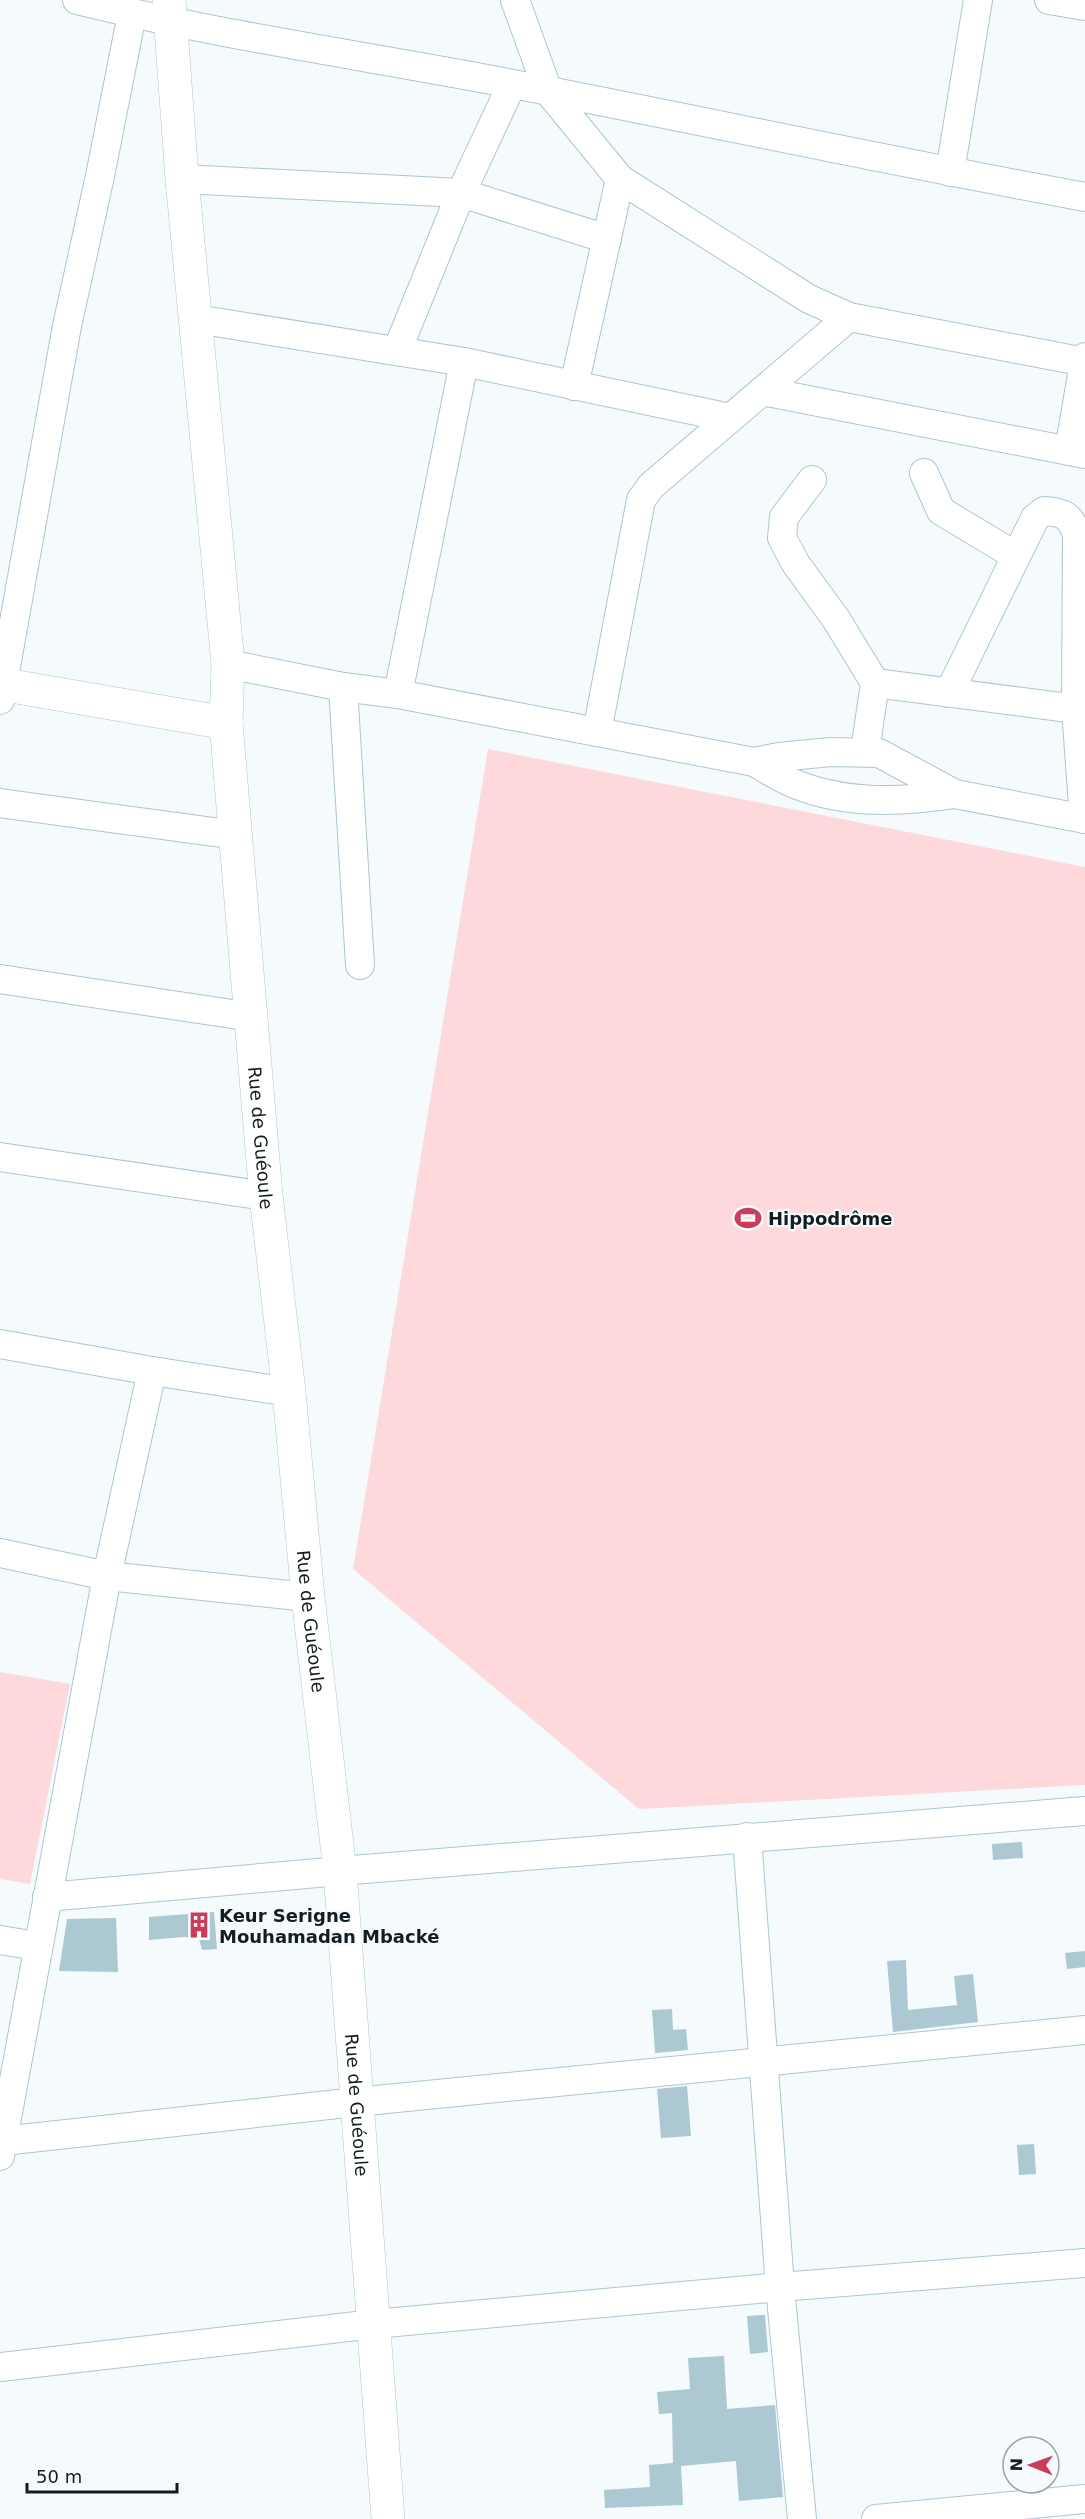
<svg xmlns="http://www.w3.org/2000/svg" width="1085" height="2519" viewBox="0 0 1085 2519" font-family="'DejaVu Sans',sans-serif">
<rect width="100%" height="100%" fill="#f5fafc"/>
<g fill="#fed9dc">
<path d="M488 749 1085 867V1785L639 1809 353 1569Z"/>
<path d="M0 1672 70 1684 30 1884 0 1879Z"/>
</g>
<g fill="#acc8d2">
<path d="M1022 1842 1023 1858 993 1860 992 1844Z"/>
<path d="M214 1912 217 1949 202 1950 199 1939 184 1937 149 1940V1917Z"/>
<path d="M116 1918 118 1972 59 1971 67 1919Z"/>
<path d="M1085 1951V1967L1067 1969 1065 1953Z"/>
<path d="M906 1960 908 2010 957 2005 954 1976 973 1974 978 2022 893 2032 887 1961Z"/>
<path d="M672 2009 673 2030 686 2029 688 2050 655 2053 652 2010Z"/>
<path d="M687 2086 691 2136 661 2138 657 2089Z"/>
<path d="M1034 2144 1036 2174 1019 2175 1017 2145Z"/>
<path d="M765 2315 768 2352 750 2354 747 2316Z"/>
<path d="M724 2356 727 2409 775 2405 783 2497 739 2501 736 2461 681 2466 683 2505 605 2508 604 2490 650 2487 649 2465 673 2463 672 2413 659 2414 657 2392 690 2389 688 2358Z"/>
</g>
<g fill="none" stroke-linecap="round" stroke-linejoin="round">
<g stroke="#abc6d1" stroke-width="30">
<g id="minor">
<path d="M77 0C221 36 368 56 513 84 704 121 894 162 1085 197"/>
<path d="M515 0 548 91 620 179 809 299 849 317 1085 362"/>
<path d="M1049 0 1085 6"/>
<path d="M950 172 978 0"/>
<path d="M182 179 461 193 607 239"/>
<path d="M196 319 464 362 730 418"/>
<path d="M397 351 461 193 512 84"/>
<path d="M574 386 620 179"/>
<path d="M762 391 1085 454"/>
<path d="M1069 451 1085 357"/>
<path d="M924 473 941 511 1016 556"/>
<path d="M812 480 784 517 782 538 796 564 836 619 875 683 865 751"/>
<path d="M228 664 343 687 398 694 754 762C767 769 781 779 795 784 847 805 901 802 955 794"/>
<path d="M875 683 1076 709"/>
<path d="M343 687 360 965"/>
<path d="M949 693 1035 518 1044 511C1064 512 1071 516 1077 535L1076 709 1084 819"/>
<path d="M398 694 464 362"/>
<path d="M0 700 67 326 100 176 132 14"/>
<path d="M597 732 641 500 651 486 849 317"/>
<path d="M754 762 779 757 831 752 879 753 955 794 1085 819"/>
<path d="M0 803 236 835"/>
<path d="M0 979 252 1017"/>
<path d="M0 1157 266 1196"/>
<path d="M0 1344 152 1371 289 1392"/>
<path d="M0 1553 107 1576 308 1597"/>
<path d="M747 1837 780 2287 802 2519"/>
<path d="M47 1897 340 1871 1085 1811"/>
<path d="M0 1940 37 1946"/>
<path d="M3 2141 356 2102 1085 2030"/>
<path d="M0 2156 107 1576 152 1371"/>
<path d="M0 2367 374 2324 780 2287 1085 2263"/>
<path d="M876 2519 1085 2499"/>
</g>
</g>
<g stroke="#abc6d1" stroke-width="34">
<g id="major">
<path id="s1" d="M169 0 182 179 228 664 226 723 266 1196 289 1392 308 1597 340 1871 388 2519"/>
<path d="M0 684 226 723"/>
</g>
</g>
<use href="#minor" stroke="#fff" stroke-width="28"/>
<use href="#major" stroke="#fff" stroke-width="33"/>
</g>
<defs>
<g id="stadium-bare" transform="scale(2.07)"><path d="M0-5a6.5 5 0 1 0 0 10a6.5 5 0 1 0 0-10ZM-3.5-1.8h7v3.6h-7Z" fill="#cb3b5a" stroke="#f5fafc" stroke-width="2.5" paint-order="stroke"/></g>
<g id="building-bare" transform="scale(2.07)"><path d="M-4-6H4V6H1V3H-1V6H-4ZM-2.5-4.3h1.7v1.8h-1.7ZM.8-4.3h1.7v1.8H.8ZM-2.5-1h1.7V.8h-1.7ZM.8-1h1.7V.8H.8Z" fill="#cb3b5a" stroke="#f5fafc" stroke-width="2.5" paint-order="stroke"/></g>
</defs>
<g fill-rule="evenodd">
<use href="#stadium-bare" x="748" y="1218"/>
<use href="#building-bare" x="199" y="1925"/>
</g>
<g text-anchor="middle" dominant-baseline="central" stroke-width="4.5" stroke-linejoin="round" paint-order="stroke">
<g font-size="18" fill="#131d21" stroke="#f5fafc">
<text stroke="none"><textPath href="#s1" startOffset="1142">Rue de Guéoule</textPath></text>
<text stroke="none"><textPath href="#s1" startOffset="1628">Rue de Guéoule</textPath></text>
<text stroke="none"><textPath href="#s1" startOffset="2114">Rue de Guéoule</textPath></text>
</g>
<g font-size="18" font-weight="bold" fill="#131d21" stroke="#f5fafc" text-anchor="start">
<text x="768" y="1218">Hippodrôme</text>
<text x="219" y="1915">Keur Serigne<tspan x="219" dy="21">Mouhamadan Mbacké</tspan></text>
</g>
</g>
<g transform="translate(1031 2465) rotate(271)"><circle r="28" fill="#f5fafc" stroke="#9ba2a4" stroke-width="1.5"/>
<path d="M0-4.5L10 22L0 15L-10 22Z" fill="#cb3b5a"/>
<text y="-9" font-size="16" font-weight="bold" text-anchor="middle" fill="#131d21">N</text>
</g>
<path d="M27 2483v9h150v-9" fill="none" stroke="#131d21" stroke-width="3"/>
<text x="36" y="2483" font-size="18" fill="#131d21" stroke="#f5fafc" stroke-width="4.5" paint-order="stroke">50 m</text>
</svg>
